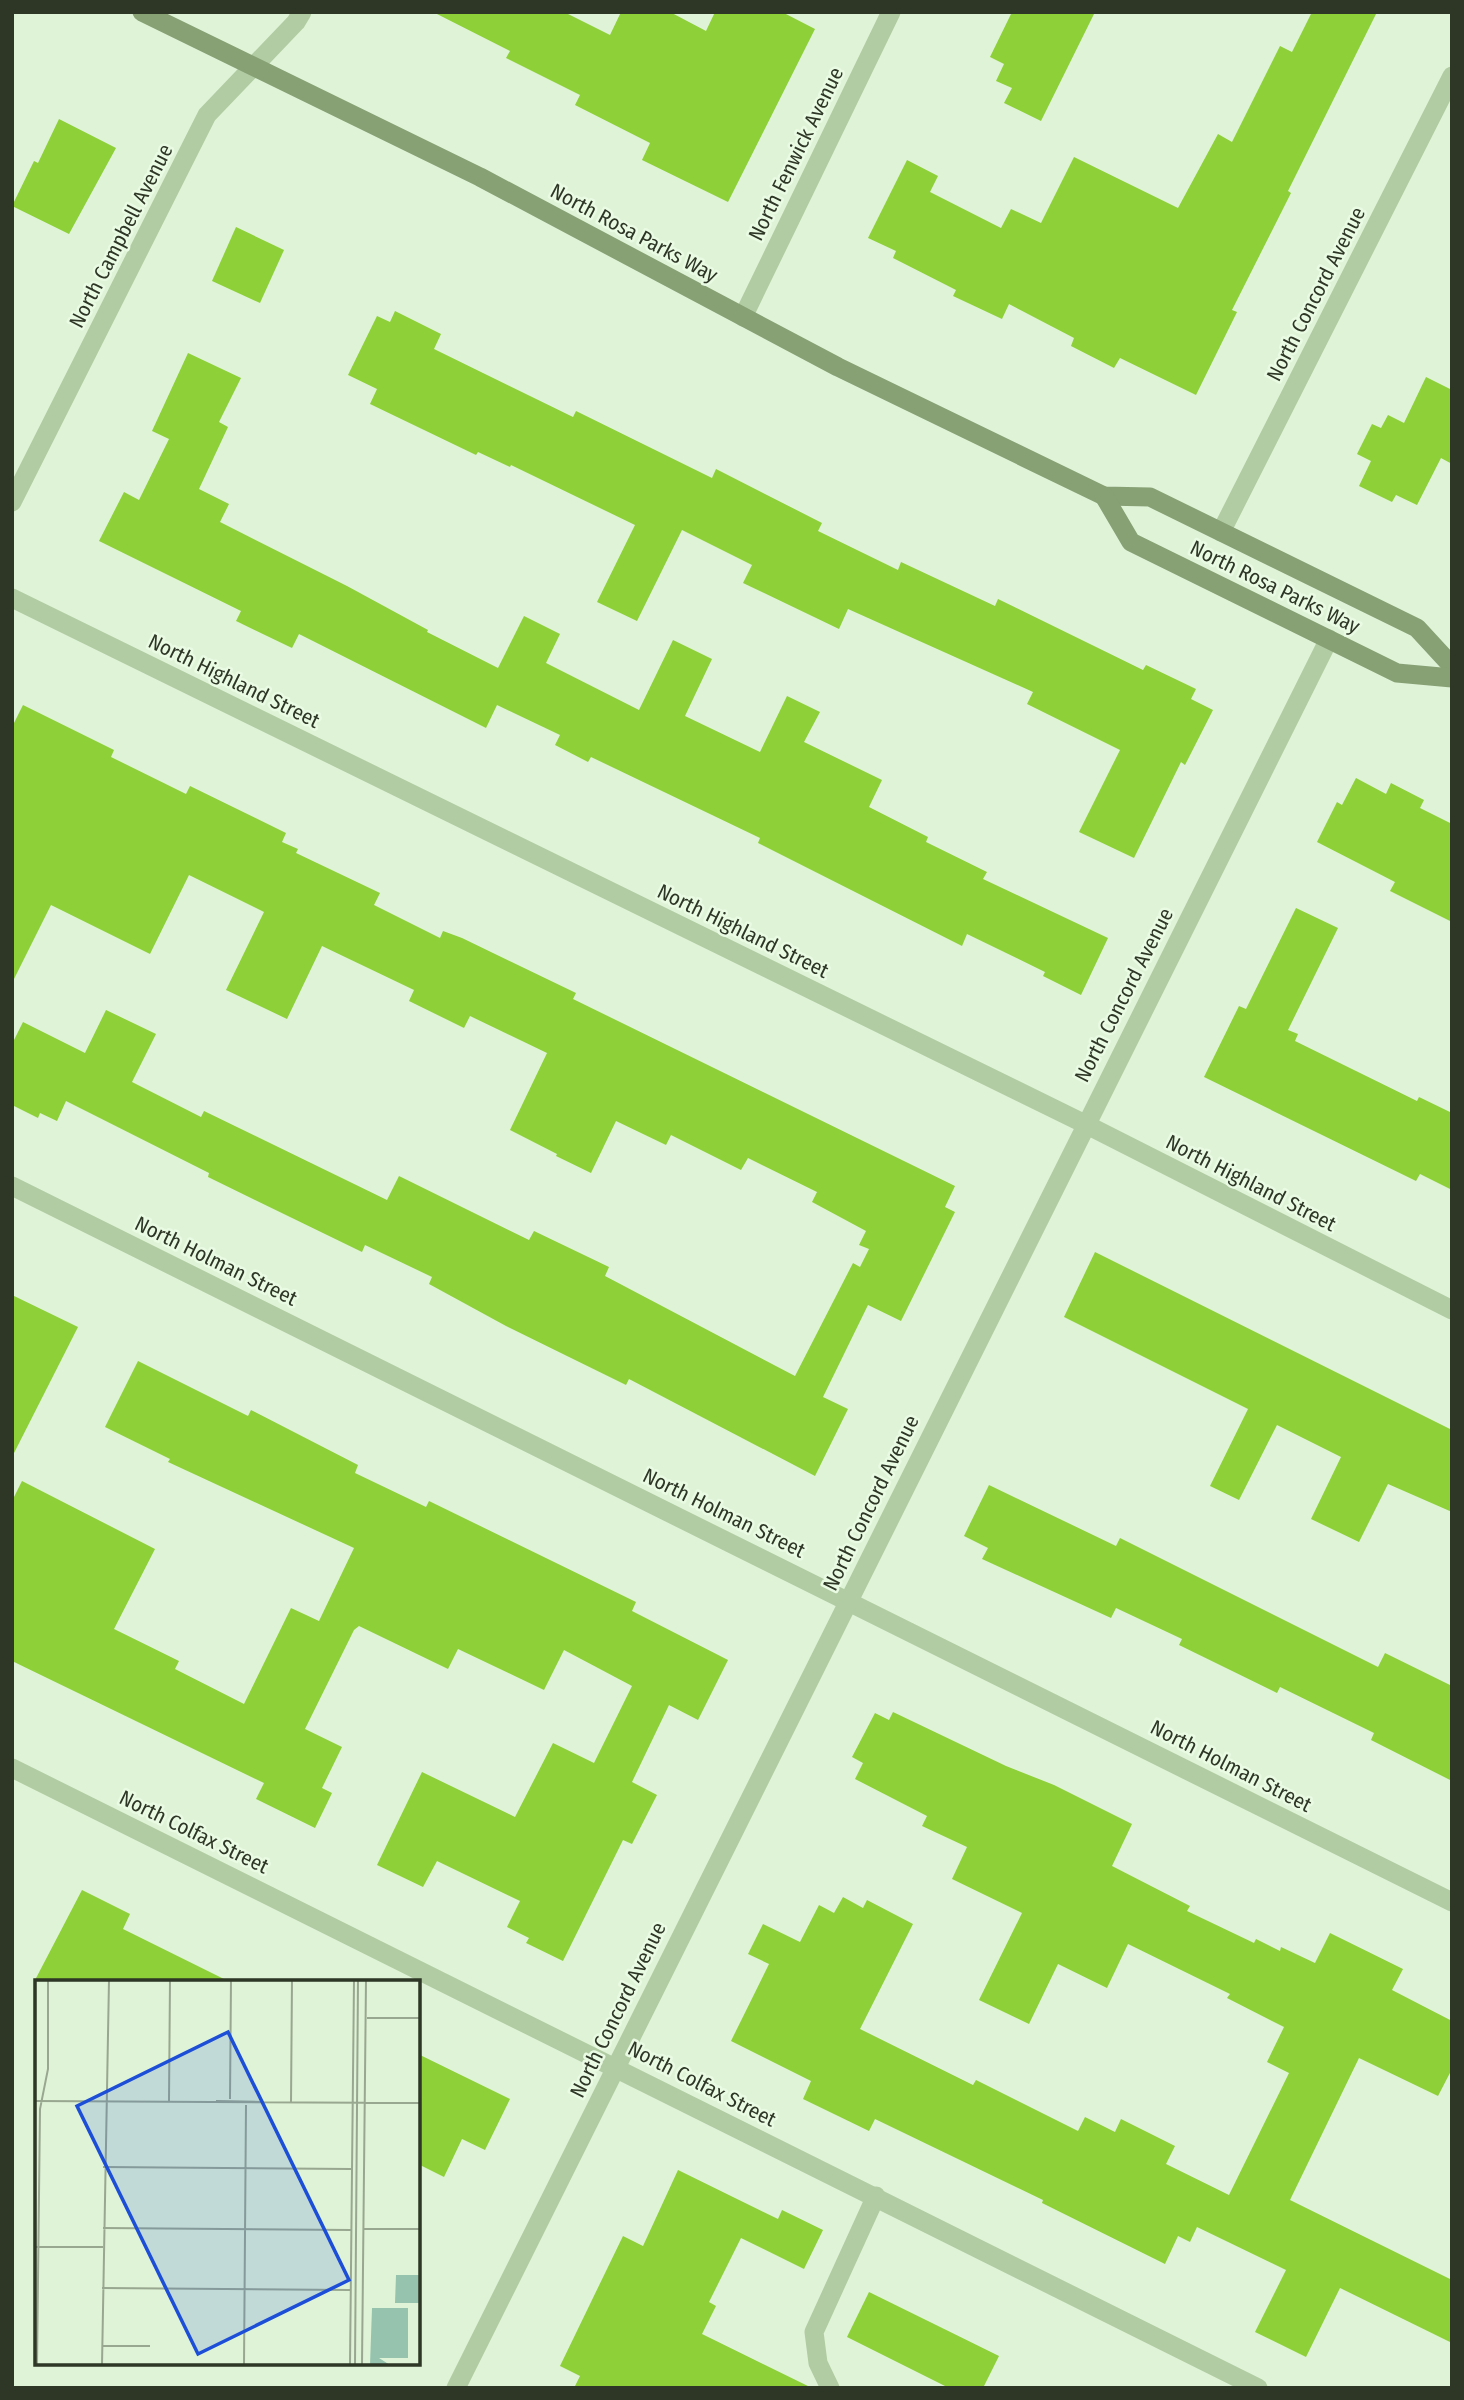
<svg xmlns="http://www.w3.org/2000/svg" width="1464" height="2400" viewBox="0 0 1464 2400" font-family="'Fira Sans Condensed',sans-serif">
<rect width="100%" height="100%" fill="#dff3d7"/>
<g fill="#8dd038">
<path d="M433 12H564L610 35 621 12H670L706 31 715 12H782L815 29 728 202 642 160 650 143 575 105 580 95 506 58 510 51Z"/>
<path d="M1012 12H1095L1041 121 1004 103 1012 88 996 81 1004 64 990 57Z"/>
<path d="M1312 12H1377L1288 191 1291 193 1232 310 1237 312 1196 395 1120 358 1114 368 1071 346 1074 338 1009 304 1002 319 953 296 956 290 893 258 896 251 868 238 907 160 938 176 930 192 1001 228 1011 209 1041 223 1074 157 1178 208 1218 134 1232 142 1280 46 1292 52Z"/>
<path d="M59 119 116 148 69 234 12 206 34 161 38 163Z"/>
<path d="M236 227 284 250 260 303 212 281Z"/>
<path d="M395 311 441 334 434 349 573 417 576 411 712 478 716 469 822 523 818 531 898 570 901 562 995 606 998 599 1143 670 1146 665 1196 689 1191 699 1213 710 1185 765 1181 762 1134 858 1079 832 1120 750 1027 704 1033 692 848 609 839 629 743 583 752 565 682 530 637 621 597 602 635 525 511 465 510 467 478 452 476 455 370 404 377 389 348 375 377 316 390 322Z"/>
<path d="M188 353 241 378 219 422 228 427 199 489 229 504 220 522 347 586 428 630 427 632 498 668 524 616 560 634 546 663 639 710 673 640 712 659 685 716 760 752 787 696 820 712 804 742 882 780 869 807 928 837 926 842 987 872 983 879 1108 938 1081 995 1043 976 1045 972 967 934 962 946 758 843 760 838 591 757 588 762 555 745 560 735 497 705 486 728 299 634 292 648 236 621 241 611 99 541 124 492 139 500 169 439 152 431Z"/>
<path d="M1426 377 1452 390V464L1441 458 1417 505 1396 495 1392 502 1359 486 1371 461 1357 454 1372 424 1381 428 1388 415 1404 423Z"/>
<path d="M23 705 114 750 111 757 186 794 190 786 286 833 282 842 298 849 296 853 380 893 374 905 440 938 443 931 462 938 576 993 573 999 955 1186 945 1207 955 1212 901 1321 868 1305 823 1397 848 1409 815 1476 629 1379 626 1385 506 1326 429 1284 432 1277 365 1245 362 1252 208 1177 209 1173 66 1101 57 1121 40 1113 38 1118 12 1105V1044L23 1022 85 1053 106 1010 156 1034 132 1082 201 1117 204 1111 387 1200 399 1176 529 1240 534 1231 609 1267 605 1276 795 1376 853 1263 860 1267 869 1249 859 1245 866 1231 812 1202 817 1192 748 1158 741 1170 671 1135 666 1145 616 1121 591 1173 556 1156 557 1154 510 1130 547 1053 470 1016 464 1028 409 1001 414 990 322 946 287 1019 226 990 264 912 189 875 150 954 51 905 12 983V727Z"/>
<path d="M1356 778 1386 794 1391 783 1424 800 1420 808 1452 824V922L1390 891 1395 882 1317 842 1337 802 1342 805Z"/>
<path d="M1296 908 1338 928 1288 1030 1298 1034 1295 1041 1417 1101 1419 1097 1452 1113V1190L1420 1174 1416 1181 1204 1077 1239 1006 1246 1009Z"/>
<path d="M1095 1252 1452 1430V1512L1388 1484 1359 1542 1311 1519 1341 1457 1277 1425 1239 1500 1210 1486 1248 1409 1064 1317Z"/>
<path d="M12 1295 78 1327 12 1457Z"/>
<path d="M138 1361 248 1416 251 1410 358 1465 355 1473 426 1507 429 1501 636 1602 632 1611 728 1660 698 1720 669 1705 632 1782 657 1795 632 1844 623 1840 563 1961 526 1943 529 1938 507 1927 520 1901 437 1861 423 1887 377 1865 422 1772 515 1817 553 1743 594 1763 632 1686 564 1650 544 1690 458 1649 448 1669 359 1626 354 1630 305 1729 342 1747 322 1788 332 1793 315 1828 256 1799 264 1783 12 1661V1501L22 1481 155 1549 114 1629 179 1661 175 1669 244 1704 291 1608 319 1621 354 1548 168 1462 170 1459 105 1427Z"/>
<path d="M989 1485 1116 1546 1120 1538 1378 1667 1385 1653 1452 1686V1781L1371 1740 1374 1733 1280 1687 1277 1693 1179 1645 1182 1639 1116 1608 1111 1618 982 1559 988 1548 964 1536Z"/>
<path d="M893 1712 1006 1766 1054 1785 1132 1824 1112 1866 1190 1906 1187 1911 1254 1943 1256 1939 1280 1951 1281 1947 1315 1963 1330 1933 1403 1969 1392 1990 1452 2021V2069L1438 2096 1359 2058 1290 2200 1452 2280V2343L1340 2288 1306 2357 1255 2332 1286 2270 1197 2227 1190 2242 1178 2236 1165 2264 1042 2203 1043 2200 875 2119 869 2131 803 2099 811 2081 731 2041 769 1964 748 1954 763 1924 800 1942 819 1905 834 1913 843 1897 863 1908 867 1900 913 1924 860 2029 973 2085 976 2080 1078 2131 1085 2117 1115 2132 1121 2119 1175 2146 1166 2164 1229 2195 1289 2073 1267 2062 1284 2027 1227 1998 1230 1994 1128 1944 1107 1988 1058 1964 1029 2024 979 2000 1022 1913 952 1879 967 1847 922 1826 927 1816 855 1779 863 1763 852 1757 875 1713 889 1720Z"/>
<path d="M82 1890 130 1914 123 1929 230 1982H34Z"/>
<path d="M418 2054 510 2099 485 2150 462 2139 444 2177 418 2164Z"/>
<path d="M678 2170 778 2219 782 2210 823 2230 804 2269 741 2238 709 2302 716 2306 702 2334 812 2388H574L580 2376 560 2366 623 2236 643 2246Z"/>
<path d="M869 2292 999 2356 983 2388H949L847 2337Z"/>
</g>
<g fill="none" stroke-linecap="round" stroke-linejoin="round">
<path stroke="#b1cca3" stroke-width="19" d="M830 2388 818 2363 814 2332 876 2196"/>
<g stroke="#b1cca3" stroke-width="19">
<path d="M743 317 891 12"/>
<path d="M12 502 207 115 296 22 302 12"/>
<path d="M1221 532 1452 76"/>
<path d="M12 598 1085 1124 1452 1310"/>
<path d="M12 1186 1452 1902"/>
<path d="M12 1768 1258 2388"/>
<path d="M456 2388 1329 639"/>
</g>
<g stroke="#87a074" stroke-width="19">
<path d="M142 12 480 177 838 367 1104 496 1150 497 1417 628 1452 666"/>
<path d="M1104 496 1131 542 1397 673 1452 678"/>
</g>
</g>
<g text-anchor="middle" dominant-baseline="central" stroke-width="5" stroke-linejoin="round" paint-order="stroke">
<g font-size="21" fill="#2e3625" stroke="#eafbe4">
<text transform="translate(796 154) rotate(-64)">North Fenwick Avenue</text>
<text transform="translate(634 233) rotate(28)">North Rosa Parks Way</text>
<text transform="translate(121 236) rotate(-63)">North Campbell Avenue</text>
<text transform="translate(1316 294) rotate(-63)">North Concord Avenue</text>
<text transform="translate(1275 587) rotate(26)">North Rosa Parks Way</text>
<text transform="translate(234 681) rotate(26)">North Highland Street</text>
<text transform="translate(743 931) rotate(26)">North Highland Street</text>
<text transform="translate(1124 995) rotate(-63)">North Concord Avenue</text>
<text transform="translate(1251 1183) rotate(27)">North Highland Street</text>
<text transform="translate(216 1261) rotate(26)">North Holman Street</text>
<text transform="translate(871 1503) rotate(-64)">North Concord Avenue</text>
<text transform="translate(724 1513) rotate(26)">North Holman Street</text>
<text transform="translate(1231 1766) rotate(27)">North Holman Street</text>
<text transform="translate(194 1832) rotate(26)">North Colfax Street</text>
<text transform="translate(618 2010) rotate(-64)">North Concord Avenue</text>
<text transform="translate(702 2084) rotate(27)">North Colfax Street</text>
</g>
</g>
<g transform="translate(35 1980)">
<rect width="385" height="385" fill="#dff3d7"/>
<path d="M361 295H385V323H360ZM337 328H373V378H344L355 385H335Z" fill="#96c3ae"/>
<path fill="none" stroke="#98a790" stroke-width="2" d="M332 38H385M195 119 196 0M0 121 385 123M134 121 135 0M181 121 227 122M256 123 257 0M68 187 316 189M68 248 316 250M328 249H385M0 267H68M67 308 315 310M67 366H115M2 385 5 129 13 89V0M67 385 74 0M209 385 211 125M315 385 319 0M320 385 323 0M327 385 331 0"/>
<path fill="#1d4ed8" fill-opacity="0.15" stroke="#1d4ed8" stroke-width="3.5" d="M193 52 314 300 163 374 42 126Z"/>
<rect width="385" height="385" fill="none" stroke="#2e3625" stroke-width="3.5"/>
</g>
<rect width="1464" height="2400" fill="none" stroke="#2e3625" stroke-width="28"/>
</svg>
